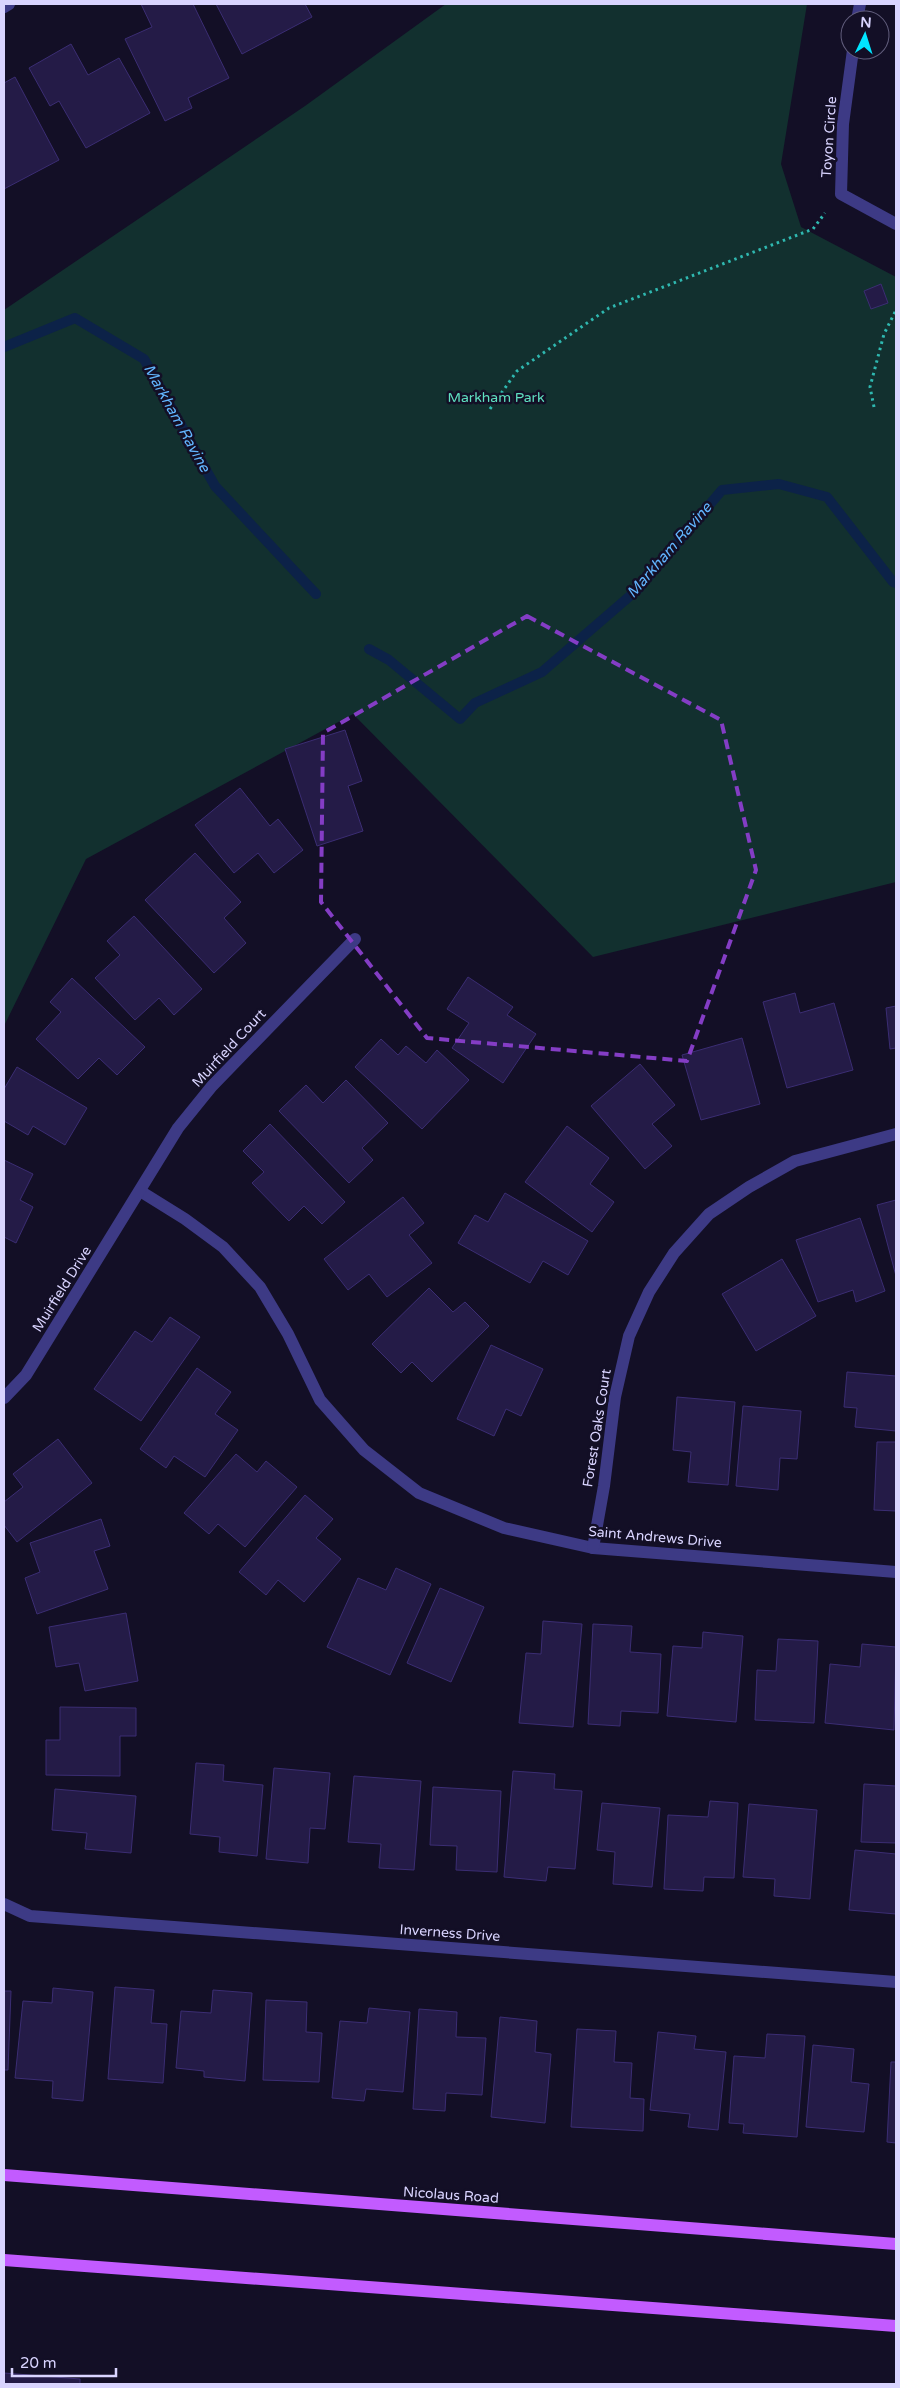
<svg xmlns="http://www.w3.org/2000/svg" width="900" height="2388" viewBox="0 0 900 2388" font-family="'Varela Round',sans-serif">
<rect width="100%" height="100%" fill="#130f26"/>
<path fill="#12302f" d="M446 4H807L781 164 801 227 896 277V882L593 957 353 714 86 859 4 1026V310L305 106Z"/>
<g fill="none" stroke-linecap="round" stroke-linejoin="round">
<g stroke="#0c2248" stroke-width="10">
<path d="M4 347 75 318 144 359 215 486 316 594"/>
<path d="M369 649 389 660 460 719 475 703 542 672 638 589 722 490 779 484 827 497 893 582 896 583"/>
</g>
</g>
<g fill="#241b47" stroke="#3b2d73">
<path d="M141 4H193L229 78 188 98 192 108 165 121 125 39 152 27Z"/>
<path d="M216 4H305L312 17 242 54Z"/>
<path d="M71 44 88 75 119 58 150 113 86 148 59 101 50 106 29 68Z"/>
<path d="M15 77 59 160 4 189V83Z"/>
<path d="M881 284 888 303 871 309 864 291Z"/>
<path d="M345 730 362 781 348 786 363 831 317 846 285 749Z"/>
<path d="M240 788 270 826 278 819 303 850 274 873 258 853 234 873 195 825Z"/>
<path d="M195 853 241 902 224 918 246 943 214 973 145 900Z"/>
<path d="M134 916 202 989 174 1015 159 998 135 1020 95 978 120 955 107 941Z"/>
<path d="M468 977 513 1007 507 1015 536 1034 503 1083 452 1048 469 1023 447 1009Z"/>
<path d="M72 978 145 1047 117 1075 99 1058 78 1079 36 1039 61 1012 50 1002Z"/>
<path d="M795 993 800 1013 834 1003 853 1070 787 1088 763 1002Z"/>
<path d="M896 1006V1048L890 1049 886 1008Z"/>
<path d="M742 1038 760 1104 701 1120 682 1055Z"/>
<path d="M381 1039 398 1055 406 1046 426 1063 437 1050 469 1080 422 1129 355 1067Z"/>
<path d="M640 1064 675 1105 652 1124 672 1146 645 1169 591 1106Z"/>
<path d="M17 1067 87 1108 65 1145 33 1126 28 1135 4 1121V1089Z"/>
<path d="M346 1080 388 1123 362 1148 373 1160 349 1183 279 1111 306 1085 323 1103Z"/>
<path d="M270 1124 345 1202 322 1224 304 1206 289 1221 252 1183 264 1172 243 1151Z"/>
<path d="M567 1126 609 1158 590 1184 614 1202 592 1232 525 1182Z"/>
<path d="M4 1160 33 1174 20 1200 33 1207 16 1243 4 1237Z"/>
<path d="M505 1193 588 1241 568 1275 543 1261 530 1283 458 1243 475 1215 488 1222Z"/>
<path d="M403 1197 424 1223 409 1235 432 1263 387 1297 369 1274 348 1290 324 1259Z"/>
<path d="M896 1200V1276L877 1205Z"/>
<path d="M860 1218 885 1291 856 1302 853 1290 818 1302 796 1240Z"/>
<path d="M782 1259 816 1316 756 1351 722 1294Z"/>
<path d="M429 1288 453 1312 465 1302 489 1326 432 1382 412 1362 401 1373 372 1344Z"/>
<path d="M170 1317 200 1337 141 1421 94 1389 135 1331 152 1342Z"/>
<path d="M491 1345 543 1369 521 1416 506 1409 494 1436 457 1419Z"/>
<path d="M197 1368 231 1392 215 1414 238 1430 205 1477 174 1456 166 1468 140 1449Z"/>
<path d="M847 1372 896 1376V1431L855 1427 857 1408 844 1407Z"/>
<path d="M677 1397 735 1402 728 1485 688 1482 691 1452 673 1450Z"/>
<path d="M743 1406 801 1411 797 1459 780 1458 778 1490 736 1486Z"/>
<path d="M58 1439 92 1483 17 1542 4 1525V1502L23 1487 13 1474Z"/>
<path d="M877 1442H896V1511L874 1510Z"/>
<path d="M236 1454 257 1472 266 1461 297 1487 245 1547 218 1524 209 1534 184 1513Z"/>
<path d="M305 1495 333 1519 316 1538 341 1559 304 1602 278 1580 266 1595 239 1572Z"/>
<path d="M101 1519 110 1546 94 1551 108 1589 37 1614 25 1578 40 1572 30 1543Z"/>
<path d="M396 1568 431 1584 390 1675 327 1647 358 1578 386 1590Z"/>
<path d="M440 1588 484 1607 451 1682 407 1663Z"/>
<path d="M126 1613 138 1681 85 1691 79 1663 56 1667 49 1627Z"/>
<path d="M543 1621 582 1624 573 1727 519 1723 526 1653 541 1654Z"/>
<path d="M593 1624 632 1626 630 1652 661 1654 658 1713 621 1711 620 1726 588 1724Z"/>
<path d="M703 1632 743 1636 736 1722 667 1716 673 1646 702 1648Z"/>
<path d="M778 1639 818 1641 814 1723 755 1720 757 1670 776 1671Z"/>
<path d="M862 1644 896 1647 894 1730 825 1723 830 1664 860 1667Z"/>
<path d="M60 1707 136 1708V1736H120V1776L46 1775V1740H60Z"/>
<path d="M196 1763 224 1765 223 1781 263 1785 257 1856 219 1852 220 1837 190 1834Z"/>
<path d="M274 1768 330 1773 325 1829 310 1828 308 1863 266 1859Z"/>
<path d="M513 1771 555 1774 554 1789 582 1791 575 1869 548 1867 546 1881 504 1877Z"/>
<path d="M354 1776 421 1781 414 1870 379 1868 381 1844 348 1842Z"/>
<path d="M864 1784 896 1786V1843L861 1842Z"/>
<path d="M433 1787 501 1791 497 1872 456 1870 457 1846 430 1845Z"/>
<path d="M55 1789 136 1796 131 1853 85 1849 87 1833 52 1830Z"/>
<path d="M710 1801 738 1803 734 1878 704 1877 703 1891 664 1889 668 1815 708 1817Z"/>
<path d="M602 1803 660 1808 652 1887 613 1884 615 1852 597 1850Z"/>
<path d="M749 1804 817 1810 810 1899 774 1896 775 1879 743 1877Z"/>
<path d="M855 1850 896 1854V1914L849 1910Z"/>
<path d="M115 1987 154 1990 151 2023 167 2024 163 2083 108 2079Z"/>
<path d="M53 1988 93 1992 83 2101 52 2098 53 2081 15 2078 23 2001 52 2003Z"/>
<path d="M213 1990 252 1993 245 2081 204 2077V2071L176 2068 181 2011 211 2013Z"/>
<path d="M4 1991H11L8 2070H4Z"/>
<path d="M266 2000 307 2002 306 2032 322 2033 319 2082 263 2080Z"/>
<path d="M369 2008 410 2012 403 2092 366 2089 364 2101 332 2098 340 2021 367 2023Z"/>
<path d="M419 2009 457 2012 456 2037 486 2038 482 2095 446 2093 445 2111 413 2109Z"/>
<path d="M500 2017 537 2021 535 2052 551 2054 545 2123 491 2117Z"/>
<path d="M577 2029 616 2031 614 2062 632 2063 630 2098 644 2099 643 2131 571 2127Z"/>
<path d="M658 2032 696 2036 694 2049 726 2052 718 2130 688 2127 690 2114 650 2110Z"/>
<path d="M767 2034 805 2036 797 2137 743 2133 744 2124 729 2123 734 2056 765 2058Z"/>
<path d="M813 2045 854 2049 851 2082 869 2084 864 2132 806 2127Z"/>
<path d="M891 2062H896V2143L887 2142Z"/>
<path d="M4 2373 80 2379V2384H4Z"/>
</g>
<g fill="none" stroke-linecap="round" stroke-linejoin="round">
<g stroke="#2fb8b0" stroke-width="3" stroke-dasharray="2.5 4" stroke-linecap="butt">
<path d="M874 407 870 387 884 334 896 310"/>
<path d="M490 409 517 371 609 308 813 229 825 213"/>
</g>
<g stroke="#3d3a85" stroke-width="12">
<path d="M4 7 9 4"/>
<path d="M857 20 860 4"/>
<path d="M853 50 843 124 841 194 896 224"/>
<path d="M140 1191 185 1219 223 1247 260 1287 288 1334 320 1400 364 1450 419 1493 504 1528 593 1548 896 1572"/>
<path d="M4 1398 26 1375 178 1128 212 1086 355 939"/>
<path d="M593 1548 604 1486 615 1397 629 1336 649 1292 674 1253 709 1214 749 1187 795 1161 896 1134"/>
<path d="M4 1904 30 1916 896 1982"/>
</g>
<g stroke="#c25bff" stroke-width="12">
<path d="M4 2175 896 2244"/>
<path d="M4 2260 896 2326"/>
</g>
</g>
<path fill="none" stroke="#843dc5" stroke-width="4" stroke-dasharray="10 6" stroke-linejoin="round" d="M527 616 721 720 756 870 687 1061 427 1038 321 902 323 733Z"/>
<g text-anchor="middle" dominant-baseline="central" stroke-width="5" stroke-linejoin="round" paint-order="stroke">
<g font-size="14" fill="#d9d4ff" stroke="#130f26">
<text transform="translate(829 137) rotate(-86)">Toyon Circle</text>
<text transform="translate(229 1048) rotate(-47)">Muirfield Court</text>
<text transform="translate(62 1289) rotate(-58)">Muirfield Drive</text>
<text transform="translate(597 1428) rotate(-81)">Forest Oaks Court</text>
<text transform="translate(655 1537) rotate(5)">Saint Andrews Drive</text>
<text transform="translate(450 1933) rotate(4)">Inverness Drive</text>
<text transform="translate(451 2195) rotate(4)">Nicolaus Road</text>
</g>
<g font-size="14" fill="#5fe0c0" stroke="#130f26">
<text x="496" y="397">Markham Park</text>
</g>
<g font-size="15" font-style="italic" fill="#62b6ff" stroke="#130f26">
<text transform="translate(177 418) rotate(61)">Markham Ravine</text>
<text transform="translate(669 550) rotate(-49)">Markham Ravine</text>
</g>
</g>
<rect width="900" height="2388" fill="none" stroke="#d9d4ff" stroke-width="10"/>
<g transform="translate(865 35) rotate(4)"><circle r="24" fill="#130f26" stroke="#625e7d"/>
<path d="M0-4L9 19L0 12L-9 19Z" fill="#00e5ff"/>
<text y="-8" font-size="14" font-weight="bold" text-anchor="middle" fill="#d9d4ff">N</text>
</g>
<path d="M12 2368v8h104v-8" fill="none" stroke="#d9d4ff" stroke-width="2.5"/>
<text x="20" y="2368" font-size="15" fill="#d9d4ff" stroke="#130f26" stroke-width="4" paint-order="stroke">20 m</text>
</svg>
